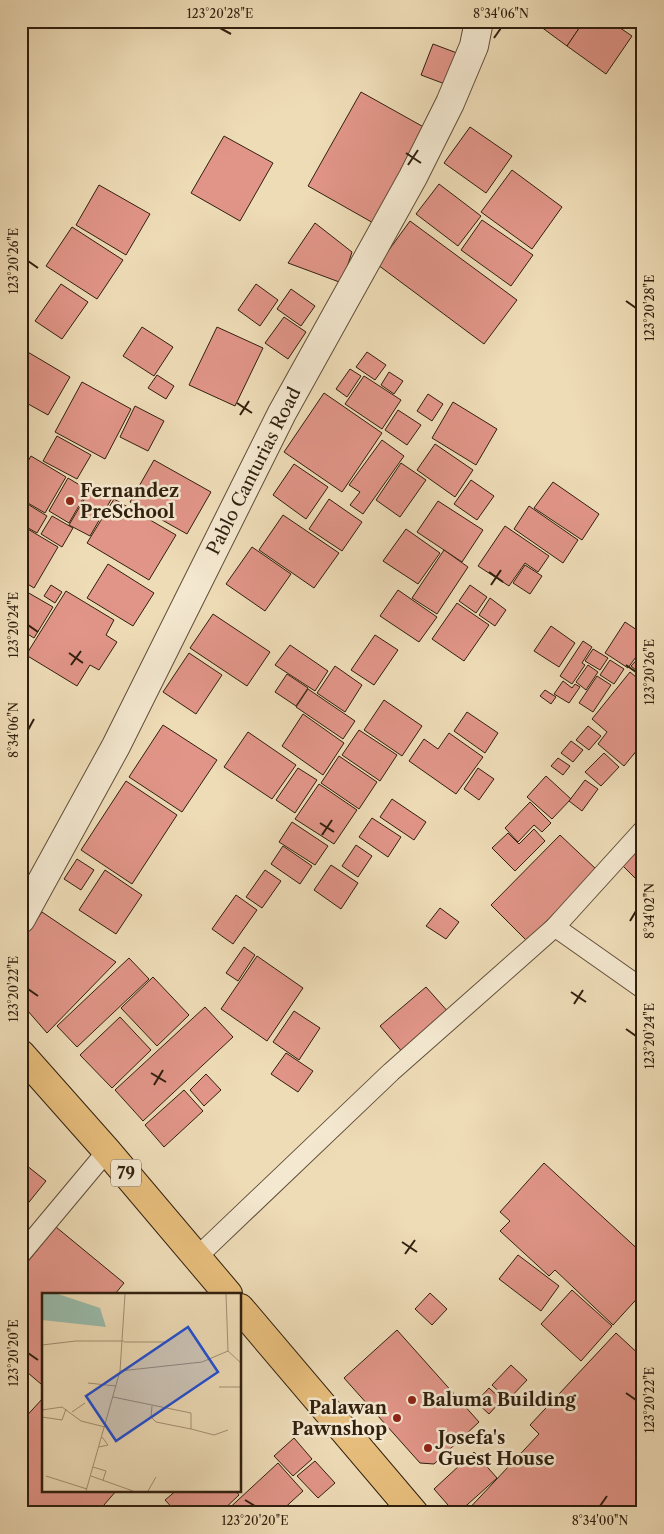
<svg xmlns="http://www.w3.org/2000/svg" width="664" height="1534" viewBox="0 0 664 1534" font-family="'Libre Caslon Text',serif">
<rect width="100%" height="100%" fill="#eedcb7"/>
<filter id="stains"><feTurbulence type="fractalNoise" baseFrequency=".004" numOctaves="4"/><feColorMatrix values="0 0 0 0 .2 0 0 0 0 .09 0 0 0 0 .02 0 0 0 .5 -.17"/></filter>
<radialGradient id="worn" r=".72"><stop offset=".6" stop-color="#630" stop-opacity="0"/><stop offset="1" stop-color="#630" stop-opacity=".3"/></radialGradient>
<g fill="#e19588" stroke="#301f0e">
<path d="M533 21H584L567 46Z"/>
<path d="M584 21H610L632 36 606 74 567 46Z"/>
<path d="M433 44 457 53 445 84 421 75Z"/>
<path d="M361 92 429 130 375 224 308 186Z"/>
<path d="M470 127 512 156 486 193 444 163Z"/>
<path d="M224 136 273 163 240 221 191 193Z"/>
<path d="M512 170 562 207 532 249 481 212Z"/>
<path d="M439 184 481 216 458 246 416 214Z"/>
<path d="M99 185 150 214 126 255 76 225Z"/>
<path d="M482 220 533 255 511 286 461 250Z"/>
<path d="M410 221 517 300 484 344 378 265Z"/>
<path d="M315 223 352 252 342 283 288 263Z"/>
<path d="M72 227 123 260 97 299 46 266Z"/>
<path d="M61 284 88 302 62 339 35 321Z"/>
<path d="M256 284 278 300 260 326 238 310Z"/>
<path d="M291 289 315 306 301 326 277 309Z"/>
<path d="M284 317 306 332 288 359 265 343Z"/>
<path d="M142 327 173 347 154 376 123 356Z"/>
<path d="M217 327 263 348 235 406 189 385Z"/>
<path d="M26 351 70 377 48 415 21 400V359Z"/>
<path d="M367 352 386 365 375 380 356 367Z"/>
<path d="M350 369 361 376 347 397 336 389Z"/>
<path d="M389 372 403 381 394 394 381 385Z"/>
<path d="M157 375 174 386 166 399 148 388Z"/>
<path d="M364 376 401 400 382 429 345 404Z"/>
<path d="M82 382 131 409 105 459 55 432Z"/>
<path d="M324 393 382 433 342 492 284 452Z"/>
<path d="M428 394 443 404 432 421 417 411Z"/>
<path d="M453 402 497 429 476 465 432 438Z"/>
<path d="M135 406 164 421 148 451 120 437Z"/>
<path d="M398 410 421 425 407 445 385 430Z"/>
<path d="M57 436 91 455 77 479 43 461Z"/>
<path d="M382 440 404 456 363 514 350 505 360 492 349 485Z"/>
<path d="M435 444 473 470 455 497 417 470Z"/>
<path d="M31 456 66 477 45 513 21 499V473Z"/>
<path d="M154 460 211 492 187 534 130 502Z"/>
<path d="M401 463 426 480 400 517 376 500Z"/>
<path d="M294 464 328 487 306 519 273 495Z"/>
<path d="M68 478 88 490 69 523 49 511Z"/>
<path d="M471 480 494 496 477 520 454 504Z"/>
<path d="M553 482 599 514 582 540 534 508Z"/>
<path d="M92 486 112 498 90 536 69 525Z"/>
<path d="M114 499 176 535 149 580 87 543Z"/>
<path d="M329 499 362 522 342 551 309 529Z"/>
<path d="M21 500 47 516 37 533 21 524Z"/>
<path d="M438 501 483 530 462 562 417 532Z"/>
<path d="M529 506 578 540 563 563 514 529Z"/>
<path d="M283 515 339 553 314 588 259 550Z"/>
<path d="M52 516 73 528 62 547 41 534Z"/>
<path d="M21 525 58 547 34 588 21 580Z"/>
<path d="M505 526 549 556 538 572 525 563 509 586 478 566Z"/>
<path d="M406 529 440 553 418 584 383 561Z"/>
<path d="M252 547 291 574 265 611 226 584Z"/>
<path d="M444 550 468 567 437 614 412 598Z"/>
<path d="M108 564 154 593 133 626 87 598Z"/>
<path d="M525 565 542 576 530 594 513 583Z"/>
<path d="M51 585 62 592 55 603 44 596Z"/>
<path d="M470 585 487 597 476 613 459 601Z"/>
<path d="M398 590 437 617 419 642 380 616Z"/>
<path d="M66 591 114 620 106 635 117 642 99 670 90 665 77 686 26 655Z"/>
<path d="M27 592 53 607 34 638 21 630V602Z"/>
<path d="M490 598 506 610 495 626 479 615Z"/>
<path d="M457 603 489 625 464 661 432 639Z"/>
<path d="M213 614 270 652 247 686 190 648Z"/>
<path d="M625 622 643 634V647L628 668 605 653Z"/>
<path d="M551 626 575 643 559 667 534 651Z"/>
<path d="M375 635 398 650 374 685 351 670Z"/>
<path d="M583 641 592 647 582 663 585 665 572 684 560 676Z"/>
<path d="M290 645 328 671 315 691 275 665Z"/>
<path d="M593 649 608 658 600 670 585 661Z"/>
<path d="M189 653 222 675 196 714 163 692Z"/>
<path d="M643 653V676L631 666Z"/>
<path d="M610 660 624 669 614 684 600 675Z"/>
<path d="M588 665 598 672 586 690 576 682Z"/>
<path d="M335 666 362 685 345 712 317 693Z"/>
<path d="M630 672 643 683V703L640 707 643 709V743L624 766 598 744 607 732 592 719Z"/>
<path d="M287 674 308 688 296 706 275 692Z"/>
<path d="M597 676 611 685 593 712 579 703Z"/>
<path d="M563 681 572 688 575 684 580 687 569 703 554 694Z"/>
<path d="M308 689 355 721 343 739 296 707Z"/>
<path d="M545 690 556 697 551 704 540 696Z"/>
<path d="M384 700 422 726 402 756 364 730Z"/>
<path d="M467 712 498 733 485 753 454 731Z"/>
<path d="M303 714 344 743 323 775 282 746Z"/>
<path d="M163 725 217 760 182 812 129 777Z"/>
<path d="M588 726 601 736 589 750 576 740Z"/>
<path d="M359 730 397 755 380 781 342 755Z"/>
<path d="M248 732 296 765 272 799 224 767Z"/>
<path d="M449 733 483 757 456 794 409 761 424 739 438 749Z"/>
<path d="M571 741 583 750 573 762 561 753Z"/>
<path d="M604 753 619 767 601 786 585 772Z"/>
<path d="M339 756 377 782 359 809 321 783Z"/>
<path d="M558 758 570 766 563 775 551 766Z"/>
<path d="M298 768 317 780 295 813 276 800Z"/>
<path d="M478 768 494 779 479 800 464 789Z"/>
<path d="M546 776 571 799 552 819 527 797Z"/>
<path d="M585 780 598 789 582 811 569 801Z"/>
<path d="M126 781 177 815 132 884 81 850Z"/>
<path d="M319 784 357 810 334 844 295 819Z"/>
<path d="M392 799 426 822 414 840 380 817Z"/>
<path d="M530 802 551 823 542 832 534 825 518 842 505 828Z"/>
<path d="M372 818 401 837 388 857 359 837Z"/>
<path d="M292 822 328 846 315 865 279 842Z"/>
<path d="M534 829 545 841 515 871 492 848 508 833 519 844Z"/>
<path d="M560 835 597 870 527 941 491 905Z"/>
<path d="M643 842V886L621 864Z"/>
<path d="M356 845 372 856 358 877 342 866Z"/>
<path d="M283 846 312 866 300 884 271 864Z"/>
<path d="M77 859 94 870 81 890 64 879Z"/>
<path d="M331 865 358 883 341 909 314 890Z"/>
<path d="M105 870 142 895 116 934 79 910Z"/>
<path d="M265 870 281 881 262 908 246 897Z"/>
<path d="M236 895 257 910 233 944 212 929Z"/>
<path d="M440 908 459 922 446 939 426 926Z"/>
<path d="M42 912 116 962 47 1033 21 1003V942Z"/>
<path d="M244 947 255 955 238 981 226 973Z"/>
<path d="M257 956 303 988 267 1041 221 1009Z"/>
<path d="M129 958 149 979 77 1047 57 1026Z"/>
<path d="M153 977 189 1015 157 1046 121 1008Z"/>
<path d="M426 987 450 1014 404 1054 380 1026Z"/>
<path d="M205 1007 233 1037 143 1121 115 1090Z"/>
<path d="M294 1011 320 1028 299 1060 273 1042Z"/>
<path d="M120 1017 151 1050 112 1088 80 1055Z"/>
<path d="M286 1053 313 1071 298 1092 271 1074Z"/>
<path d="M206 1074 221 1090 204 1106 190 1090Z"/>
<path d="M184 1090 203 1111 164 1147 145 1125Z"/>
<path d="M21 1161 46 1181 21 1212Z"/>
<path d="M544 1163 643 1254V1292L613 1325 555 1270 549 1276 500 1231 510 1221 500 1212Z"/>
<path d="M56 1227 124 1283 115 1294H44V1381L41 1384 21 1367V1270Z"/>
<path d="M518 1255 559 1286 541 1311 499 1279Z"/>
<path d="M572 1290 612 1326 581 1361 541 1324Z"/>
<path d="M430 1293 447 1309 432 1325 415 1309Z"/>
<path d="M397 1330 479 1422 434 1464 420 1463 344 1378Z"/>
<path d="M616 1333 643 1358V1513H465L539 1434 530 1425Z"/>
<path d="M511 1365 527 1380 508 1400 492 1385Z"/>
<path d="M489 1388 502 1400 489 1414 476 1402Z"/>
<path d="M44 1397V1490H117L97 1513H21V1422Z"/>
<path d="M294 1438 312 1459 293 1476 274 1456Z"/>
<path d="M474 1452 497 1478 458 1513H455L434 1489Z"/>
<path d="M315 1461 335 1483 318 1498 297 1476Z"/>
<path d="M278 1463 303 1491 279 1513H224Z"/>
<path d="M177 1490H235L239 1495 220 1513H177L165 1500Z"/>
</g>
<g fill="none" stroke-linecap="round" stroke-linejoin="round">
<g stroke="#604e38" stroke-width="21">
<g id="service">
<path d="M555 927 643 989"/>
<path d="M21 1254 107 1151"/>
<path d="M197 1257 391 1072 555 927 643 830"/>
</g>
</g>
<g stroke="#604e38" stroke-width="30">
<path id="minor" d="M21 919 116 746 282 413 413 177 450 103 474 46 479 21"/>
</g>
<g stroke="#301f0e" stroke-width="30">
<g id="primary">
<path d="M21 1054 107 1151 228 1294"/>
<path d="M240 1308 414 1513"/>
</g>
</g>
<use href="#service" stroke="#f4e8d0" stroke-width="19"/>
<use href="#minor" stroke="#f4e8d0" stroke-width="28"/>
<use href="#primary" stroke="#e7be7c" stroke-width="28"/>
</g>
<path fill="none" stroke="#301f0e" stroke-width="2" d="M220 28 231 34M494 38 501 28M406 153 421 163M408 165 418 150M28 261 38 268M626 301 636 308M237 403 252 413M240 415 249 401M489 572 503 582M491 585 501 570M28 625 38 632M69 653 83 663M71 665 81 651M626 665 636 672M28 730 34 719M320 823 334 832M322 835 332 820M630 921 636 911M28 989 38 996M571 992 586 1002M574 1004 583 990M626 1029 636 1036M151 1073 166 1082M154 1085 163 1070M402 1242 417 1252M405 1254 415 1240M28 1353 38 1360M626 1393 636 1400M245 1500 255 1506M600 1506 607 1496"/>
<g fill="#8f2418" stroke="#f4e8d0" stroke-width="2">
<circle cx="70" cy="501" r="5"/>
<circle cx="412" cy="1400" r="5"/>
<circle cx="397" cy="1418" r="5"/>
<circle cx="428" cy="1448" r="5"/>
</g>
<g text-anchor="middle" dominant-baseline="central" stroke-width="5" stroke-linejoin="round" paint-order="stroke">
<rect fill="#f4e8d0" stroke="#6b5b48" stroke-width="1" x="111" y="1159.5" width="30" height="27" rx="4"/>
<g font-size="16" font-weight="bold" fill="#301f0e">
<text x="126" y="1173">79</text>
</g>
<g font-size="18" fill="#301f0e" stroke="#f4e8d0">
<text transform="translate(254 471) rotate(-63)">Pablo Canturias Road</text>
</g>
<g font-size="18" font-weight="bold" fill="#301f0e" stroke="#f4e8d0" text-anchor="start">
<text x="80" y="491">Fernandez<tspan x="80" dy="21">PreSchool</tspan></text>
<text x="422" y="1400">Baluma Building</text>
<text x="387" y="1408" text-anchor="end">Palawan<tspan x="387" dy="21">Pawnshop</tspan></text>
<text x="438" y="1438">Josefa's<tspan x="438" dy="21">Guest House</tspan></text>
</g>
</g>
<g transform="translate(42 1293)">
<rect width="199" height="199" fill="#eedcb7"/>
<path d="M0 1H16L58 15 64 34 0 27Z" fill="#99bcac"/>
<path fill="none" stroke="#a29073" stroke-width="1" d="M184 1 186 58M82 49H124M0 52 34 48H82M78 78 160 69 186 58 199 70M46 90 74 93M177 94H199M71 104 149 120V136L114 129 109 124 110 113M0 117 20 114 39 128 63 134M30 119 43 110M0 124 20 127 24 116M149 136 172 142 186 137M57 154 66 152 60 144M51 174 64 178 61 187M4 183 45 196M49 183 91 198M44 198 78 78 83 1M106 198 114 184"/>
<path fill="#1d4ed8" fill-opacity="0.15" stroke="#1d4ed8" stroke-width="2.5" d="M146 34 176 79 74 148 44 103Z"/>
<rect width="199" height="199" fill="none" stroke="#301f0e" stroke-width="2.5"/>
</g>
<rect width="664" height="1534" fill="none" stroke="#eedcb7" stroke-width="55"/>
<rect x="28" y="28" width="608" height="1478" fill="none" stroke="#301f0e" stroke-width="2"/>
<g font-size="12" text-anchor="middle" fill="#301f0e">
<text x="220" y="18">123°20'28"E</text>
<text x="501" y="18">8°34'06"N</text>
<text transform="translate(14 261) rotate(-90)" y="4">123°20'26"E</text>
<text transform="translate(650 308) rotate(-90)" y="4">123°20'28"E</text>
<text transform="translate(14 625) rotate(-90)" y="4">123°20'24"E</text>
<text transform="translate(650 672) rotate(-90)" y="4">123°20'26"E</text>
<text transform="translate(14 730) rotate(-90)" y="4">8°34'06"N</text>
<text transform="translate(650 911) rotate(-90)" y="4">8°34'02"N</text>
<text transform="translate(14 989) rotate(-90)" y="4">123°20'22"E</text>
<text transform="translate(650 1036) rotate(-90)" y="4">123°20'24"E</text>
<text transform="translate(14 1353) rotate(-90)" y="4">123°20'20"E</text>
<text transform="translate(650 1400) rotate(-90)" y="4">123°20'22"E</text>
<text x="255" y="1525">123°20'20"E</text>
<text x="600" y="1525">8°34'00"N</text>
</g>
<rect width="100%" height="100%" filter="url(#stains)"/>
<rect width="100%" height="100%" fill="url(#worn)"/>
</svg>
